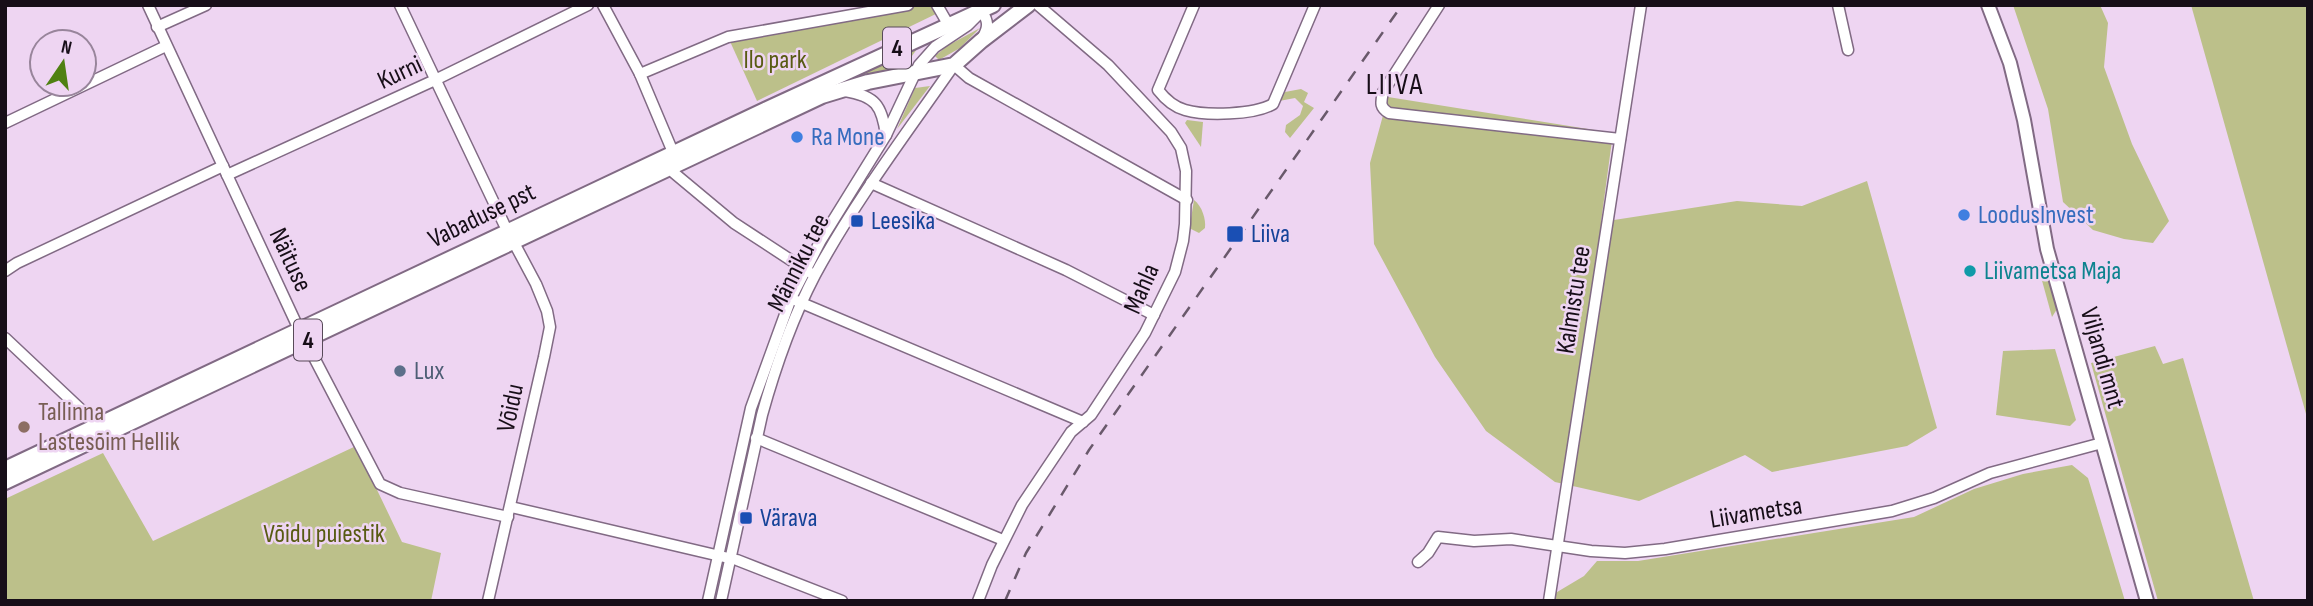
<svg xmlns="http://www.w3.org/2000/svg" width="2313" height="606" viewBox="0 0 2313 606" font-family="'Sofia Sans Condensed',sans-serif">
<rect width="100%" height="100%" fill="#eed5f2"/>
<g fill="#bcc08a">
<path d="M908 5H938L942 11 757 101 728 37Z"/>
<path d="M2013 5H2100L2108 23 2104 67 2132 144 2169 221 2153 243 2124 239 2093 230 2063 202 2048 109Z"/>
<path d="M2191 5H2308V421Z"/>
<path d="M980 28 960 48 939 60 935 56 947 46Z"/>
<path d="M916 47 917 49 904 67 843 81Z"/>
<path d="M930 86 897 129 915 88Z"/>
<path d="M1301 89 1308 93 1304 102 1314 108 1290 138 1285 132 1286 125 1300 115 1303 106 1295 98 1279 101 1285 92Z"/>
<path d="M1388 97 1613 133 1601 222 1737 201 1802 206 1867 181 1937 428 1907 446 1772 472 1745 455 1639 501 1555 482 1486 431 1435 357 1374 244 1370 163Z"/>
<path d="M1187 120 1203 122 1201 147 1185 123Z"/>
<path d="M1194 200C1202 206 1206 219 1205 228L1199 233 1191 229 1190 225Z"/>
<path d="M2041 265 2050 282 2057 309 2052 317 2038 266Z"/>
<path d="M2155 346 2163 364 2183 358 2254 601H2158L2091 363Z"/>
<path d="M2055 349 2076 420 2070 426 1996 415 2003 351Z"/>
<path d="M356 446 402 542 441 553 431 601H5V499L103 453 153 541Z"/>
<path d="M2072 465 2088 478 2125 601H1542L1584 576 1597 561H1638L1914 517 1974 489 2023 474Z"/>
</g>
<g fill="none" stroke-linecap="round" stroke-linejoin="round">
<g stroke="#816a84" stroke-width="13">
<g id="minor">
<path d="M148 5 296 323 380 484 400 493 508 517"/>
<path d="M400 5 504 224 536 284 547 311 550 327 544 357 488 601"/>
<path d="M603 5 640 74 675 157"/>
<path d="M937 5 948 24"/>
<path d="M1194 5 1158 90C1165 99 1174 107 1185 110 1206 116 1254 115 1273 104L1315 5"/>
<path d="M1439 5 1383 92C1381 102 1379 107 1389 113L1620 139"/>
<path d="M1838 5 1848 50"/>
<path d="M157 27 206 5"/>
<path d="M640 74 728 37 908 5"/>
<path d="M845 91C876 96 882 106 886 135"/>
<path d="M5 123 166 46"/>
<path d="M671 167 674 173 734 223 809 272"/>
<path d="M227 175 435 80 588 5"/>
<path d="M871 183 1066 270 1154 315"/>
<path d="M5 271 17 263 223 166"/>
<path d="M797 301 1083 422"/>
<path d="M5 338 91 419 98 430"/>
<path d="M756 438 1003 540"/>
<path d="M511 507 737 560 842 601"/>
<path d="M1418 562 1428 553 1438 537 1474 541 1511 539 1591 551 1625 553 1665 549 1892 511 1934 498 1990 473 2102 443"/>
<path d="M708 601 751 408 791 298 821 240 886 135 919 65 935 47 968 25 982 11C988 21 989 26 983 37"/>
<path d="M721 601 762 415C775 368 792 319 815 275 855 201 906 134 954 65L969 78 1187 200"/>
<path d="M978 601 992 565 1022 505 1071 432 1091 415 1145 333 1175 272 1183 241 1185 224 1186 171 1181 148 1171 132 1108 65 1038 5"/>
<path d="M1549 601 1641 5"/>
</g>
</g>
<g stroke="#816a84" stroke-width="16">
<path id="major" d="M1988 5 2010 63 2024 120 2047 249 2147 601"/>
</g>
<g stroke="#816a84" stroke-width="18">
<g id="highway">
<path d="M5 469 767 109 993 5"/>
<path d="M5 482 822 96 868 82 954 65 981 41 1028 5"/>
</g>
</g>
<use href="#minor" stroke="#fff" stroke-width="10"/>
<use href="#major" stroke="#fff" stroke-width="12"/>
<use href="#highway" stroke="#fff" stroke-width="14"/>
<path stroke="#69596b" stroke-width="2.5" stroke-dasharray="12 12" stroke-linecap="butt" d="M1005 601 1026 553 1089 450 1402 5"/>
</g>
<g fill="#3f7fe0" stroke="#eed5f2" stroke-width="2.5">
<circle cx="797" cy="137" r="7"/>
<circle cx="1964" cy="215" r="7"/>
</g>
<g fill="#1a4fb4" stroke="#eed5f2" stroke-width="2.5">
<rect x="850" y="214" width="14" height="14" rx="3.5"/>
<rect x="1226" y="225" width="18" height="18" rx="3.5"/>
<rect x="739" y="511" width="14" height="14" rx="3.5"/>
</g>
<circle fill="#0f9aa8" stroke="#eed5f2" stroke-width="2.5" cx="1970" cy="271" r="7"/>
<circle fill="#5c6f8a" stroke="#eed5f2" stroke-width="2.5" cx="400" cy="371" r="7"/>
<circle fill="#8d6e63" stroke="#eed5f2" stroke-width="2.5" cx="24" cy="427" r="7"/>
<g text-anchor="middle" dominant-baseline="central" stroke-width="5" stroke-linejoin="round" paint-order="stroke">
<g fill="#eed5f2" stroke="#584a59" stroke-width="2">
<rect x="883" y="27.5" width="28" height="41" rx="5"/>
<rect x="294" y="319.5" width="28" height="41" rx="5"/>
</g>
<g font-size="24" font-weight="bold" fill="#170e18">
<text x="897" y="48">4</text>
<text x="308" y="340">4</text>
</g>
<g font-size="26" fill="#585b13" stroke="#eed5f2">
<text x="775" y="60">Ilo park</text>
<text x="324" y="534">Võidu puiestik</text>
</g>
<g font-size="26" fill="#170e18" stroke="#eed5f2">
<text transform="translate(400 73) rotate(-25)">Kurni</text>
<text transform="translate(482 216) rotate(-26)">Vabaduse pst</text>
<text transform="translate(290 260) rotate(65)">Näituse</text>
<text transform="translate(799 263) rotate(-63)">Männiku tee</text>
<text transform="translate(1142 289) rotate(-66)">Mahla</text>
<text transform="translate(1574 300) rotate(-81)">Kalmistu tee</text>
<text transform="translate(2102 358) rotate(74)">Viljandi mnt</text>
<text transform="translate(511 408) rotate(-78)">Võidu</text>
<text transform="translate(1756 513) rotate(-9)">Liivametsa</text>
</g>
<g font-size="26" fill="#366cbe" stroke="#eed5f2" text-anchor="start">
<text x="811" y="137">Ra Mone</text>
<text x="1978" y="215">LoodusInvest</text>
</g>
<g font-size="26" fill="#164399" stroke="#eed5f2" text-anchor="start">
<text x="871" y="221">Leesika</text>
<text x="1251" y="234">Liiva</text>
<text x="760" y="518">Värava</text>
</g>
<g font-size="26" fill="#0d838f" stroke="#eed5f2" text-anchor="start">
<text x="1984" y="271">Liivametsa Maja</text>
</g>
<g font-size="26" fill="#4e5e75" stroke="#eed5f2" text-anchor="start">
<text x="414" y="371">Lux</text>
</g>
<g font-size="26" fill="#785e54" stroke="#eed5f2" text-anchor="start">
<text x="38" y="412">Tallinna<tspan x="38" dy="30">Lastesõim Hellik</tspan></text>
</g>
<g font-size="30" letter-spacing="2" fill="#170e18" stroke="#eed5f2">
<text x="1395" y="85">LIIVA</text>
</g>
</g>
<rect width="2313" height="606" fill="none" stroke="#170e18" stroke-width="14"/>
<g transform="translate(63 63) rotate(13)"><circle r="33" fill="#eed5f2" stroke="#98859b" stroke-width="2"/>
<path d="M0-5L12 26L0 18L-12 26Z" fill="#4f8112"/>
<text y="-10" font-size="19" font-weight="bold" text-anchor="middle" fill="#170e18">N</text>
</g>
</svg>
